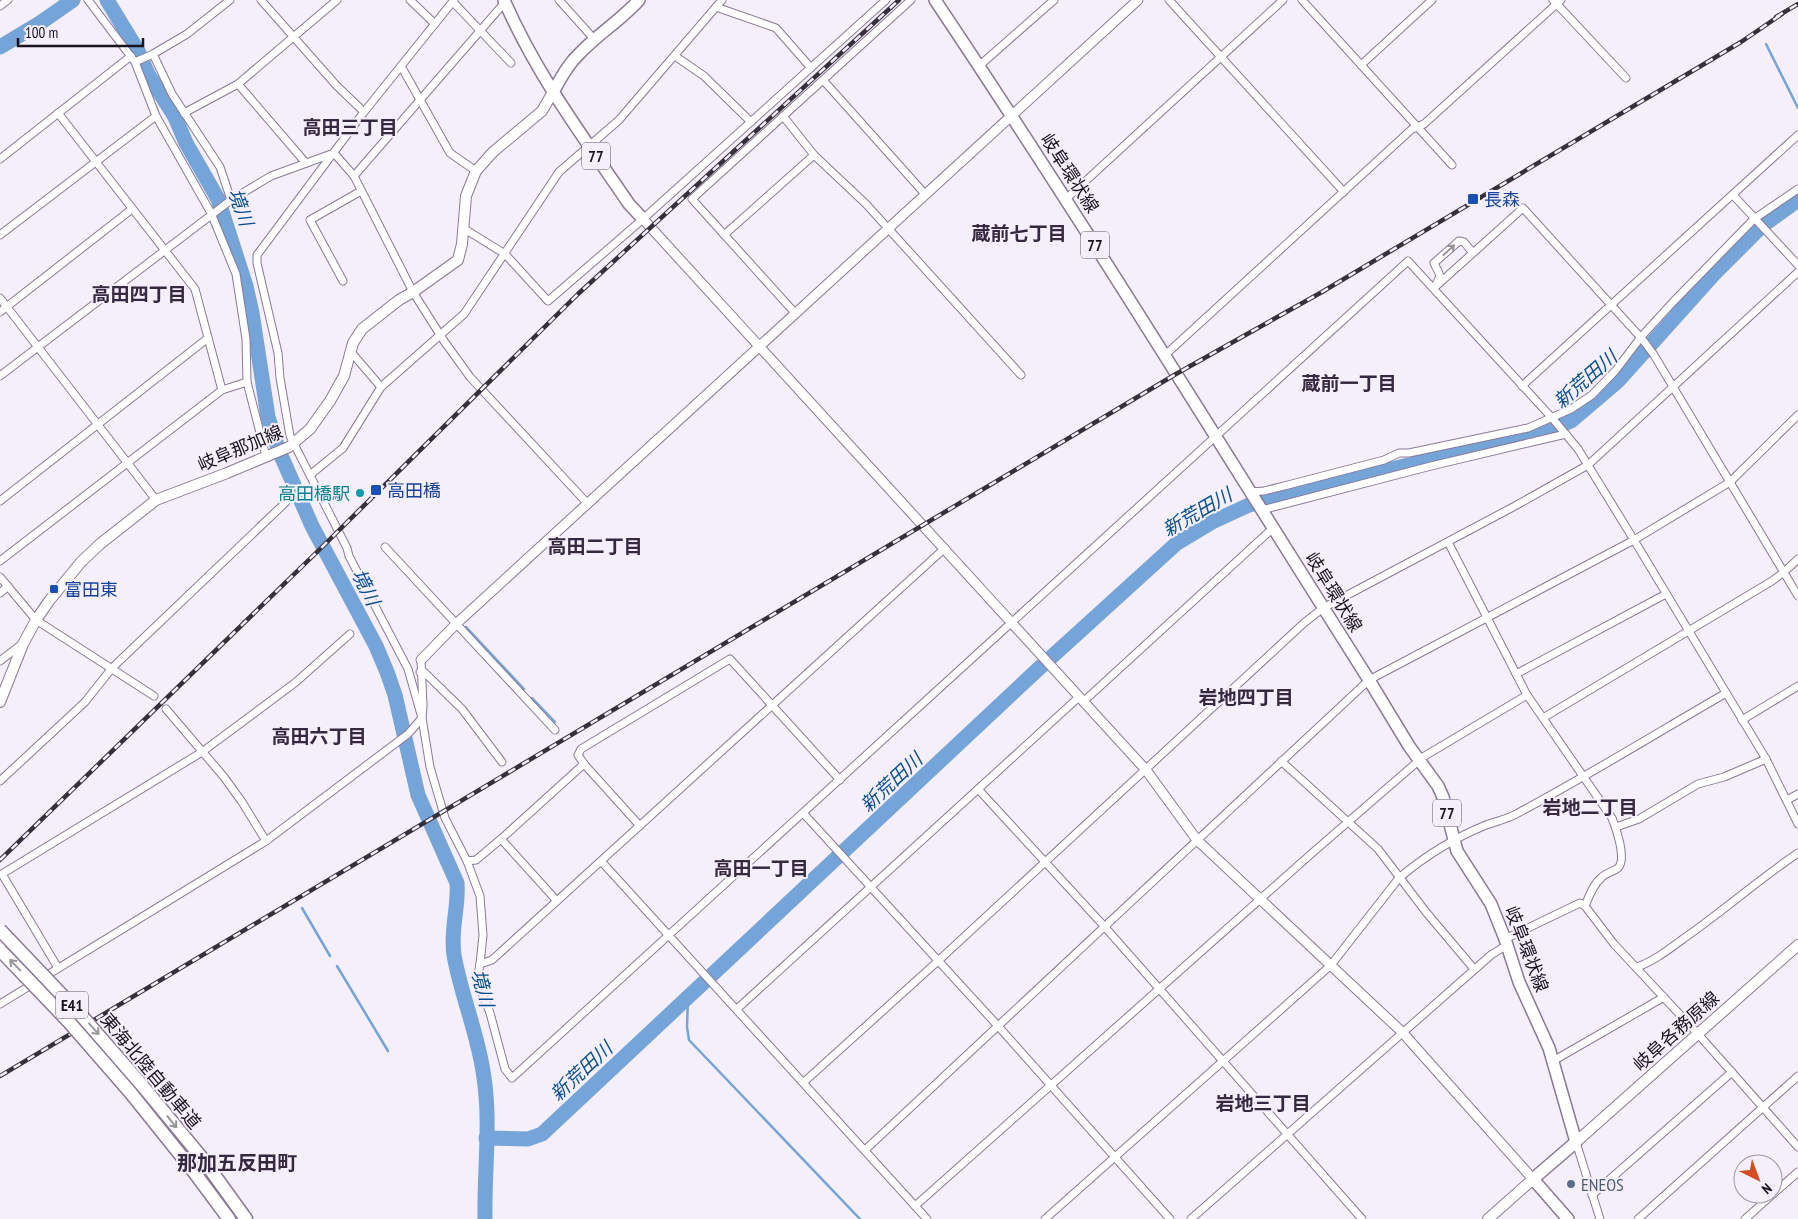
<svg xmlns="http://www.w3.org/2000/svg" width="1798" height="1219" viewBox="0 0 1798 1219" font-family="'PT Sans Narrow','Noto Sans JP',sans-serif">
<rect width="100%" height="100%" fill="#f5eefb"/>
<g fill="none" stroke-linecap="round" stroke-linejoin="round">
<g stroke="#75a4d9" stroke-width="2.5">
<path d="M1766 44 1798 108"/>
<path d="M466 627 524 689"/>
<path d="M532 698 555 722"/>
<path d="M302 908 330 956"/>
<path d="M337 966 388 1051"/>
<path d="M688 998 687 1027 689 1040 860 1219"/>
</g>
<g stroke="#75a4d9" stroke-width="15">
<path d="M107 0 138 51 148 74 175 117 186 143 218 199 246 286 252 313 268 417 279 451 312 526 376 646 387 672 395 695 418 795 457 883C459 907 450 930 454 955 461 996 479 1036 484 1078 491 1124 484 1172 485 1219"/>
<path d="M0 47 40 23 73 0"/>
<path d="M486 1138 528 1139 542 1134 1035 672 1177 543 1212 522 1249 505 1400 467 1539 435 1571 421 1618 381 1714 274 1762 226 1798 200"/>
</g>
<g stroke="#8a7996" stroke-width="9">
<g id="minor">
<path d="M88 0 135 62 156 116 211 213 236 274 246 339 247 382 266 456"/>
<path d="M261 0 336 85 364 112"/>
<path d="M410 0 435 24"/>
<path d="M454 0 364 112 257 255V263L278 353 280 378 290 436 347 548 349 556 408 669 422 718 430 767 437 791 445 818 467 861 480 896 483 935 480 964 477 980 490 1013 505 1069 512 1078 1408 261 1553 419 1578 449 1634 540 1766 759 1798 824"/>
<path d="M559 0 594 39"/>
<path d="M1169 0 1344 192"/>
<path d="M1302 0 1452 165"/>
<path d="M1553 0 1626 78"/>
<path d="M453 2 511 63"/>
<path d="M0 6 8 0"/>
<path d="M716 7 776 28 811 68"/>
<path d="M153 54 172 94 220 167 231 200"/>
<path d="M675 56 704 76 751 122"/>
<path d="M135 62 153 54 187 34 230 0"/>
<path d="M1361 65 1432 0"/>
<path d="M401 66 450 153 476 171"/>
<path d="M979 66 1054 0"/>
<path d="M823 80 925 194"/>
<path d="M238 84 305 162"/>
<path d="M58 113 195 289 222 390"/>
<path d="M184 113 238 84 337 0"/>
<path d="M783 116 814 155 866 204 1021 375"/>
<path d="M334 153 354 176 413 292 444 341 470 377 587 503"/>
<path d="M0 159 131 56"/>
<path d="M354 176 506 1"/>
<path d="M1733 195 1798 265"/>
<path d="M1066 199 1283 0"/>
<path d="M463 228 505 254 548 301 643 219 886 0"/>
<path d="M0 235 156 116"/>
<path d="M724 235 814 155"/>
<path d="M1473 253 1464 242 1459 241 1434 263C1441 278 1442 273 1434 288L1523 208 1643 340 1654 355 1798 596"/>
<path d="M343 281 310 220 361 191"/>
<path d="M0 298 156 500"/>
<path d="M0 312 132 209"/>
<path d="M795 313 692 199 911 0"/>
<path d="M351 352 381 387"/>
<path d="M1164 356 1412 129 1424 124 1561 0"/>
<path d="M0 376 231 200 271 176 334 153"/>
<path d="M1522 386 1798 135"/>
<path d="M310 475 343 448 381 387 464 314 559 172 619 120 722 0"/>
<path d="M1251 492 1264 491 1288 485 1384 460 1399 453H1409L1528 428 1571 409 1592 395 1616 370 1641 337 1673 302 1754 219 1798 189"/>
<path d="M0 501 208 338"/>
<path d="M1262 510 1431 466 1566 434"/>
<path d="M1448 542 1527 695 1612 818C1616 828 1627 859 1618 868 1613 872 1605 873 1601 878 1593 885 1589 896 1585 906"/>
<path d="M385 547 555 730"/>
<path d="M0 561 222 390 247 382"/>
<path d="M0 577 36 620 154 696"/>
<path d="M0 593 8 586"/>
<path d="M0 661 22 644"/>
<path d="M420 672H424L462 709 502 762"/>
<path d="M1516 674 1666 594"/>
<path d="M1084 701 1273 528"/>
<path d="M166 709 224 777 242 802 266 841"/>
<path d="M1543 718 1772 581 1784 572 1798 559"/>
<path d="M1742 720 1798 686"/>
<path d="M1281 761 1378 849 1426 912 1474 969"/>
<path d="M0 781 85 702 112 668 286 502"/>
<path d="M978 789 1104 926 1362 1219"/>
<path d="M1787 800 1798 794"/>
<path d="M803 813 998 1026 1170 1219"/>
<path d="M640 826 584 764 578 755 581 749 730 659 840 780"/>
<path d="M1616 827 1639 819 1698 784 1724 777 1766 759"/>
<path d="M501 839 557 901"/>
<path d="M467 861 476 860 501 839 584 764"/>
<path d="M601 861 927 1219"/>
<path d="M1505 939 1580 903 1585 906 1614 944 1698 1034 1798 1147"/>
<path d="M480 964 492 960 945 548"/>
<path d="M1637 967C1654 961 1668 950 1683 939 1722 912 1758 880 1798 853"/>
<path d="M58 968 2 874 202 752 296 682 350 634"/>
<path d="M0 1004 266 841 408 734 422 718 423 706 421 660"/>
<path d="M737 1009 1079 697"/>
<path d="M1553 1061 1664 997"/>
<path d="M804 1082 938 961 1304 623 1323 608 1515 506 1588 465 1798 272"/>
<path d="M1576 1142 1600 1219"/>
<path d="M865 1150 1369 680 1634 540 1730 482 1798 415"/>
<path d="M1773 1194 1798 1172"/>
<path d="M1592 1195 1732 1072"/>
<path d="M915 1206 1311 854 1423 757 1527 695"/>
<path d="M1045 1219 1321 974 1331 965 1399 878C1425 856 1454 838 1486 825 1497 821 1508 819 1518 813 1589 775 1657 733 1726 693"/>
<path d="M1191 1219 1491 955 1507 945"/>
<path d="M1638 1219 1798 1076"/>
<path d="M1745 1219 1773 1194"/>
</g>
</g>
<g stroke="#8a7996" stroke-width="11">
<g id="tertiary">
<path d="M643 219 1146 770 1197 840 1402 1032 1533 1179"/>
<path d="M421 660 456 624 1138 0"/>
</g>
</g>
<g stroke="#8a7996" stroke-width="12">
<g id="secondary">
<path d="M0 702 23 644 36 620 49 601 81 562 100 544 156 500 227 473 289 447 310 429 330 401 344 376 353 343 362 329 399 300 413 292 458 260 462 244 466 196 476 171 493 152 542 111 553 92"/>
<path d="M1576 1142 1798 945"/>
<path d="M1488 1219 1533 1179"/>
</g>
</g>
<g stroke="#8a7996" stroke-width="14">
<g id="primary">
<path d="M504 0C536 74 584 138 629 204L643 219"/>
<path d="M935 0C1085 224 1225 453 1369 680L1409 746 1438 786 1443 797 1457 851 1491 904 1505 939 1519 982 1549 1048 1576 1142 1533 1179 1568 1219"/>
<path d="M553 92C561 78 568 64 580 53 598 34 621 20 639 0"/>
</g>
</g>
<g stroke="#8a7996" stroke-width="15">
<g id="motorway">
<path d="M141 1084 202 1158 246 1219"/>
<path d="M130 1092 191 1168 229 1219"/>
</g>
</g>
<use href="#minor" stroke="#fff" stroke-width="7"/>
<use href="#tertiary" stroke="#fff" stroke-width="9"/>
<use href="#secondary" stroke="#fff" stroke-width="10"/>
<use href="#primary" stroke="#fff" stroke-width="11"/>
<use href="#motorway" stroke="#fff" stroke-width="12"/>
<g stroke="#36303b" stroke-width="4.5">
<g id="rail">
<path d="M1776 17 1798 4"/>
<path d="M0 860 318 551 578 294 899 0"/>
<path d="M0 1076 1176 374 1322 292 1741 42 1782 14"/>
</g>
</g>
<use href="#rail" stroke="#f5eefb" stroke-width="2.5" stroke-dasharray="8" stroke-linecap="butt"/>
<g stroke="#8a7996" stroke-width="15" stroke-linecap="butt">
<g id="motorway-bridge">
<path d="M0 930 81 1015 141 1084"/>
<path d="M0 950 69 1022 130 1092"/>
</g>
</g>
<use href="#motorway-bridge" stroke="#fff" stroke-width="12"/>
</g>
<defs><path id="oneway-shaft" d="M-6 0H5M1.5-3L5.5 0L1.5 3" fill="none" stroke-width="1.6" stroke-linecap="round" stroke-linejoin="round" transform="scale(1.25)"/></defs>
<g stroke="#98959a">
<use href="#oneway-shaft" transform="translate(1449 250) rotate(-42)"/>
<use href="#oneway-shaft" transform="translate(15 965) rotate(-134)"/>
<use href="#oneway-shaft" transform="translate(94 1029) rotate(48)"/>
<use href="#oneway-shaft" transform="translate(172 1122) rotate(51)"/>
</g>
<g fill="#1a4fb4" stroke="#f5eefb" stroke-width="2">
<rect x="1467" y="193" width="12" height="12" rx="2.5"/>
<rect x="370" y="484" width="12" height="12" rx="2.5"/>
<rect x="49" y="584" width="10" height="10" rx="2.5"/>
</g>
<circle fill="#0f9aa8" stroke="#f5eefb" stroke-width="2" cx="360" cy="493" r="5"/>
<circle fill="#5c6f8a" stroke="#f5eefb" stroke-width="2" cx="1571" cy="1184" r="5"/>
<g text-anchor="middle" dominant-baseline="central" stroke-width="4" stroke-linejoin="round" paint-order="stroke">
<g fill="#f5eefb" stroke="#5b5560" stroke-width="1">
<rect x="582" y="142.5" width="28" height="27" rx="4"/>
<rect x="1081" y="231.5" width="28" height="27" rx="4"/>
<rect x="1433" y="799.5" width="28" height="27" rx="4"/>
<rect x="56" y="991.5" width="32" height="27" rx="4"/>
</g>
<g font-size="16" font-weight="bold" fill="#19131e">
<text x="596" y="156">77</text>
<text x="1095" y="245">77</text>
<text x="1447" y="813">77</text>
<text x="72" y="1005">E41</text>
</g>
<g font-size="18" fill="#19131e" stroke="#f5eefb">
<text transform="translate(1070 173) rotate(57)">岐阜環状線</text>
<text transform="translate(240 448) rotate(-23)">岐阜那加線</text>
<text transform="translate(1334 592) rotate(58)">岐阜環状線</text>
<text transform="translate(1527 949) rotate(69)">岐阜環状線</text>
<text transform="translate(1676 1031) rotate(-42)">岐阜各務原線</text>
<text transform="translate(151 1071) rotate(50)">東海北陸自動車道</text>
</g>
<g font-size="18" fill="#164399" stroke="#f5eefb" text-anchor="start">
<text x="1484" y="199">長森</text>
<text x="387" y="490">高田橋</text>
<text x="64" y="589">富田東</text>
</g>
<g font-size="18" fill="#0d838f" stroke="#f5eefb" text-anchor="end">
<text x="350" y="493">高田橋駅</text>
</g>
<g font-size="18" fill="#4e5e75" stroke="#f5eefb" text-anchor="start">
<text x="1581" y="1184">ENEOS</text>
</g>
<g font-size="19" font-weight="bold" fill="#362840" stroke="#f5eefb">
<text x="350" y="127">高田三丁目</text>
<text x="1019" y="233">蔵前七丁目</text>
<text x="139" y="294">高田四丁目</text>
<text x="1349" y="383">蔵前一丁目</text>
<text x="595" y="546">高田二丁目</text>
<text x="1246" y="697">岩地四丁目</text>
<text x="319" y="736">高田六丁目</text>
<text x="1590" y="807">岩地二丁目</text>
<text x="761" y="868">高田一丁目</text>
<text x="1263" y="1103">岩地三丁目</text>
</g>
<g font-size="19" font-style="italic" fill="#074f8f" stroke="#f5eefb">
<text transform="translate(241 207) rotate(70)">境川</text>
<text transform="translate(1585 379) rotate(-41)">新荒田川</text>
<text transform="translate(1197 512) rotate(-30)">新荒田川</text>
<text transform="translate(366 587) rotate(63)">境川</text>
<text transform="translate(891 782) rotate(-43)">新荒田川</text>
<text transform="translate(483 988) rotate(76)">境川</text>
<text transform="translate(581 1071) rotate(-43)">新荒田川</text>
</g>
<g font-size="20" font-weight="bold" fill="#362840" stroke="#f5eefb">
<text x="237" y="1163">那加五反田町</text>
</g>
</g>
<g transform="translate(1758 1179) rotate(138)"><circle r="24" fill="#f5eefb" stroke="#9d96a3"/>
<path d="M0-4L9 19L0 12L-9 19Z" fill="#d54c23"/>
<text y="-8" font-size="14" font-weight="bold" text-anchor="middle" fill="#19131e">N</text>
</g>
<path d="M18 38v8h125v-8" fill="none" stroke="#19131e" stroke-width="2.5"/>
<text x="25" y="38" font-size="15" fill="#19131e" stroke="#f5eefb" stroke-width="4" paint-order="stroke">100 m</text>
</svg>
